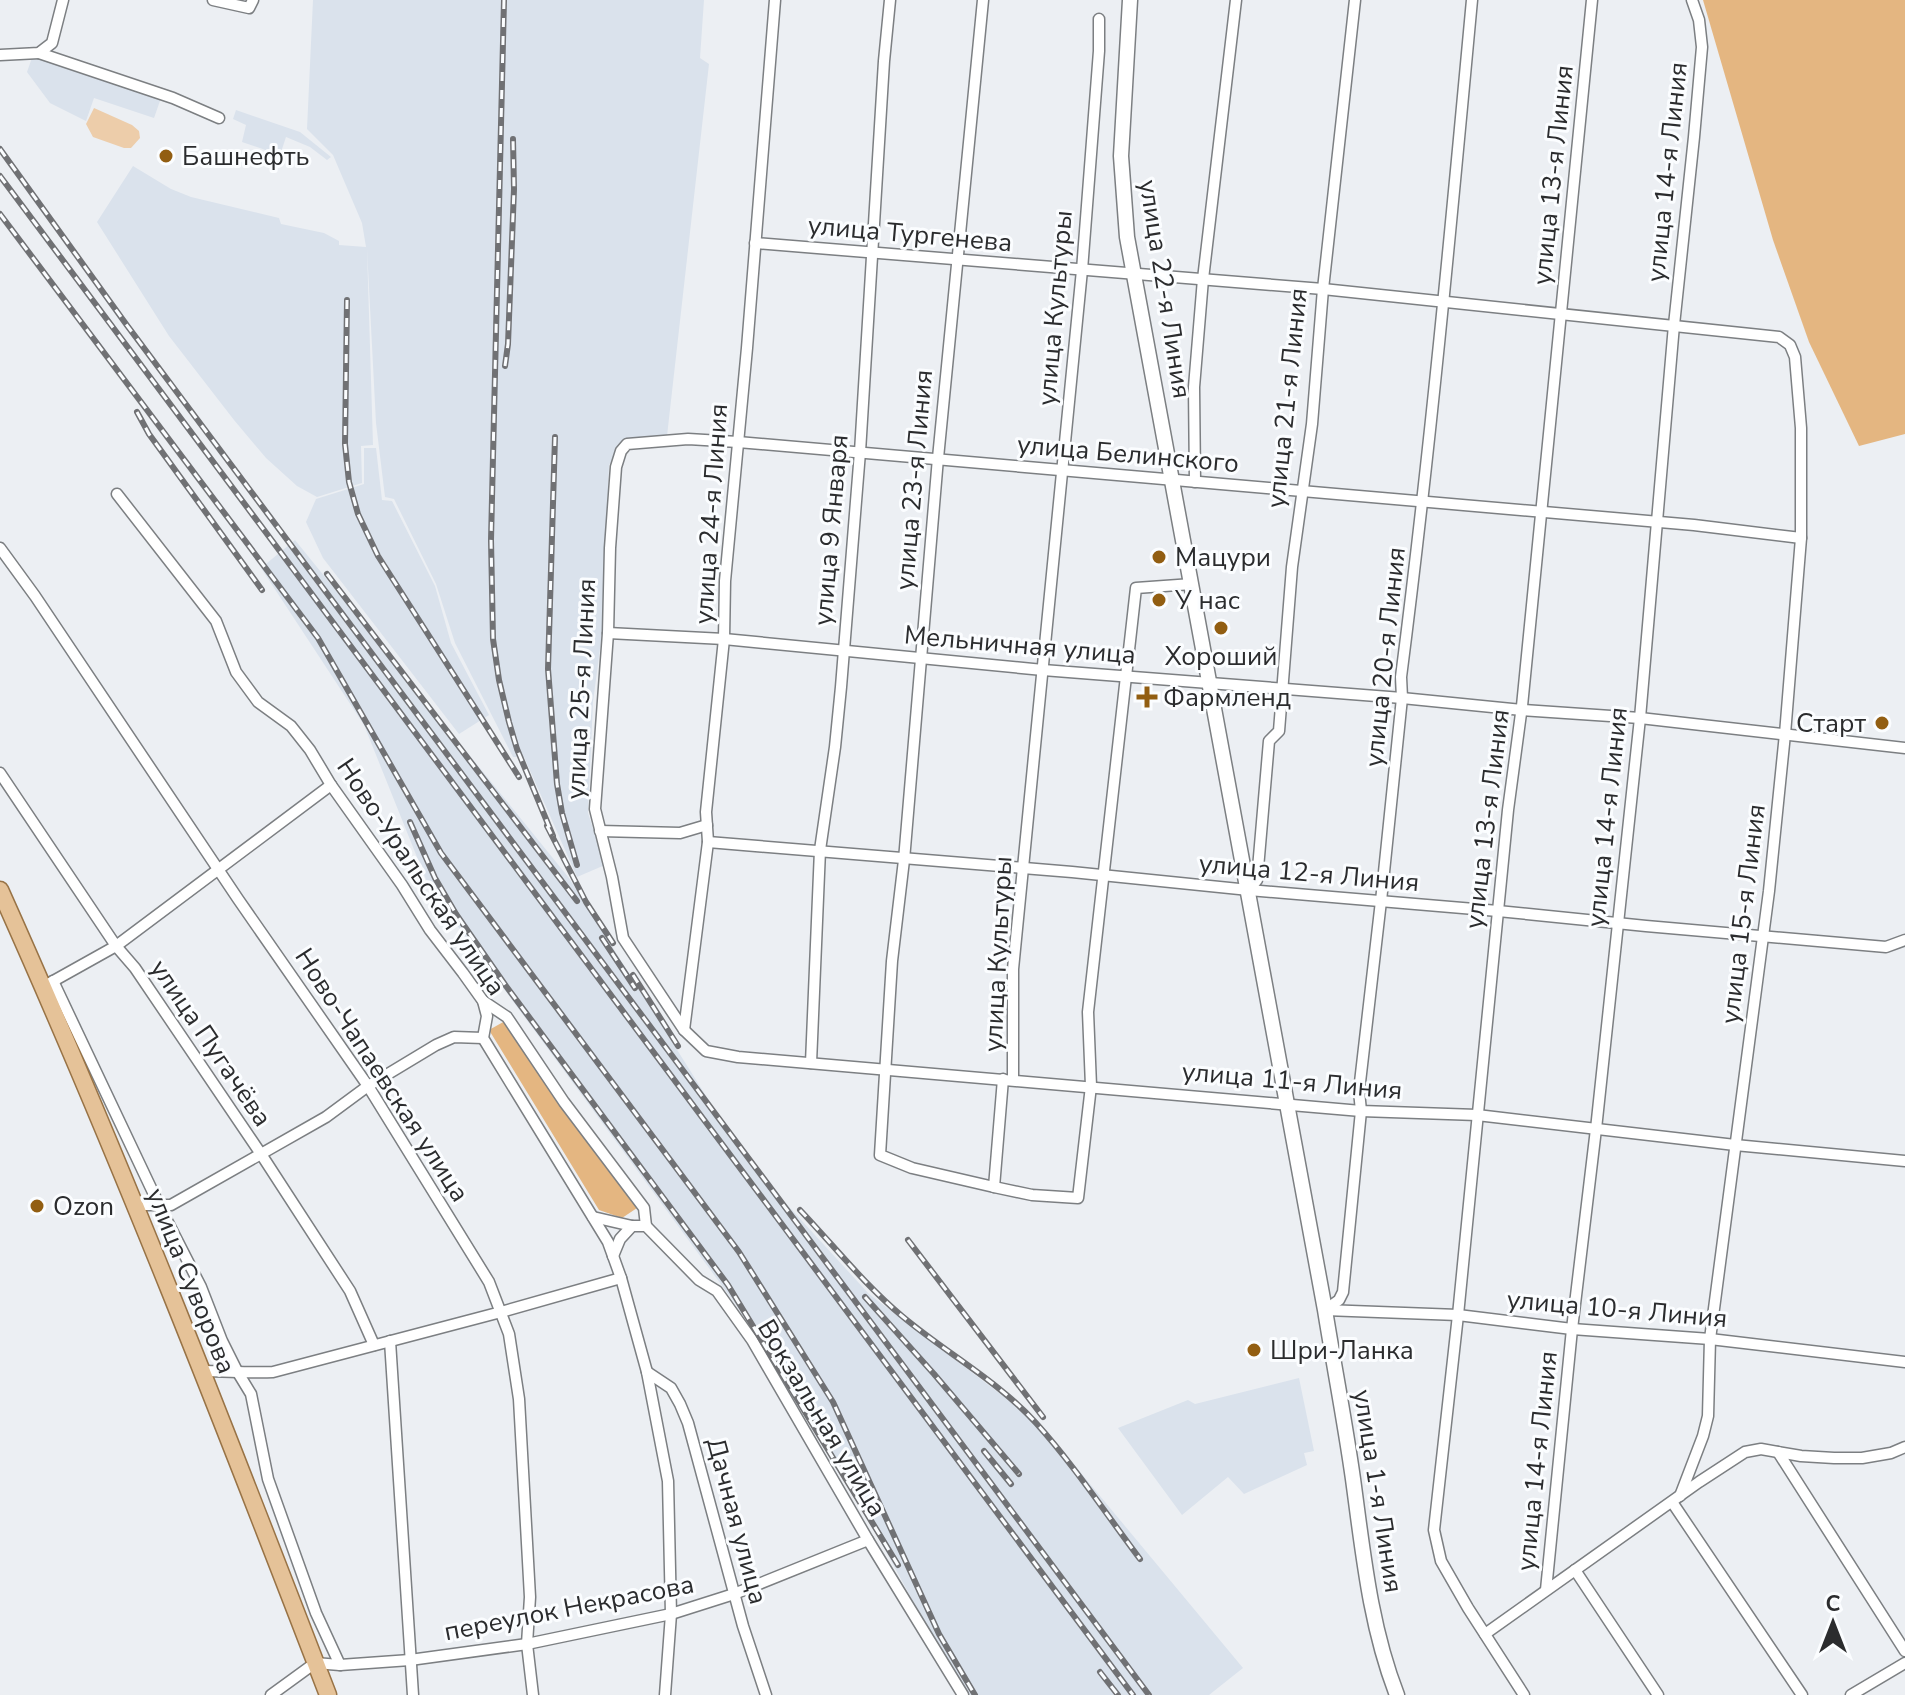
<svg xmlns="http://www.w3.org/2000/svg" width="1905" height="1695" viewBox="0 0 1905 1695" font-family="'Nunito Sans',sans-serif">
<rect width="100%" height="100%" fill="#eceff3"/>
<g fill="#dae2ec">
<path d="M313 0H704L700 58 709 64 667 436 641 442 626 438 609 465 602 633 593 702 588 813 605 865 577 877 524 757H513L455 643 436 584 394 499 385 497 376 423 367 249 373 445 361 446 362 483 317 497 297 486 266 458 234 420 169 336 97 222 133 166 171 189 191 197 279 218 281 224 324 233 339 241V245L366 247 362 223 333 155 307 129Z"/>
<path d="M33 55 161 98 154 118 94 98 86 121 50 103 27 72Z"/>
<path d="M236 110 300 132 331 157 327 160 310 147 286 137 280 155 242 142 246 125 233 119Z"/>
<path d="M364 448H376L382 500 392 501 435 586 451 643 489 715 459 734 323 558 306 522 316 499 364 484Z"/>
<path d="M295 540 569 878 747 1161 869 1294 1041 1425 1243 1668 1209 1695H966L955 1679 869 1520 734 1302 429 887 364 725 261 568Z"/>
<path d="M1299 1378 1314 1451 1304 1453 1307 1465 1244 1494 1228 1477 1182 1515 1118 1428 1188 1400 1195 1404Z"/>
</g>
<path fill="#edcdaa" d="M94 108 132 125 139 131 140 138 131 148H124L93 137 86 124Z"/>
<g fill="#e4b681">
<path d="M1703 0H1905V434L1859 446 1809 342 1773 240Z"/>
<path d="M505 1021 574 1124 637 1208 622 1218 599 1210 489 1030Z"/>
</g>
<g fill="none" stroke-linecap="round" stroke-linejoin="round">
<g stroke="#7c7f82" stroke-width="13">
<g id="minor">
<path d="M213 0 249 8 253 0"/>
<path d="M983 0 938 458 904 860 892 961 880 1155 912 1168 994 1187 1003 1079"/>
<path d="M39 53 173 98 219 118"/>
<path d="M0 55 39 53 52 43 63 0"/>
<path d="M755 243 1323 289 1779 337 1790 345 1795 357 1801 428V538L1785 734 1769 891 1710 1339 1708 1416 1703 1436 1680 1496"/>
<path d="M1195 482 1194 387 1203 279 1236 0"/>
<path d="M117 494 216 621 236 672 258 702 291 726 310 750 331 785 402 885 430 930 463 973 483 1001 487 1016 483 1038 608 1242 621 1278 647 1372 668 1481 671 1614 665 1695"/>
<path d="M1801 538 1694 525 738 442 688 439 627 444 621 451 616 467 610 548 608 633 595 809 612 877 623 938 684 1030 706 1051 738 1057 1361 1111 1477 1115 1735 1145 1905 1161"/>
<path d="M0 548 35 596 238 899 368 1086 489 1282 509 1334 519 1399 530 1597 527 1644 533 1695"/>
<path d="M608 633 724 639 1043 670 1402 698 1522 710 1640 718 1905 748"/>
<path d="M0 773 116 946 135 968 261 1154 350 1291 374 1345"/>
<path d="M600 831 680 833 707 825"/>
<path d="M708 842 1072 872 1249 890 1498 911 1646 926 1886 947 1905 940"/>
<path d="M1249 890 1257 880 1269 741 1279 731 1292 567 1312 424 1323 289 1355 0"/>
<path d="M53 981 159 1205 201 1287 222 1341 237 1371 251 1394 268 1479 316 1613 340 1665"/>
<path d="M48 984 116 946 331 785"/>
<path d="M483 1001 507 1017 564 1102 644 1208 646 1226"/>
<path d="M684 1030 708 842 706 812 724 639 725 581 747 348 775 0"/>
<path d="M811 1063 820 850 835 747 841 687 860 452 884 61 890 0"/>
<path d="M1013 1080V969L1082 270 1099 51V19"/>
<path d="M994 1187 1032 1195 1078 1198 1091 1086 1088 1012 1136 588 1192 584"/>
<path d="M135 1205H171L326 1117 368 1086 436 1045 454 1037 483 1038"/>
<path d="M593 1217 632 1226"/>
<path d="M613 1256 620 1239 632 1226H646L699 1280 717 1291 752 1340 868 1540 963 1695"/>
<path d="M1325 1310 1339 1300 1343 1292 1361 1111 1359 1091 1381 901 1402 698 1401 677C1430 452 1451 226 1472 0"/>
<path d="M1325 1310 1458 1315 1572 1329 1710 1339 1905 1362"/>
<path d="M390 1341 413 1695"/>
<path d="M202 1371C226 1371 249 1373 273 1372L501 1312 621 1278"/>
<path d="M647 1372 671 1388 680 1404 688 1423 743 1626 766 1695"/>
<path d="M1778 1452 1905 1651"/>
<path d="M1672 1502 1802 1695"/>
<path d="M1575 1570 1658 1695"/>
<path d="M1546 1590 1572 1329 1596 1129 1640 718 1674 325 1694 137 1702 47 1699 20 1692 0"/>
<path d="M1485 1634 1699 1482 1745 1452 1761 1449 1801 1456 1834 1458H1862L1891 1453 1905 1447"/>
<path d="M271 1695 315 1663 340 1665 410 1660 527 1644 671 1614 734 1594 868 1540"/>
<path d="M1524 1695 1468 1608 1441 1561 1434 1530 1458 1315 1508 810 1522 706 1592 0"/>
<path d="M1851 1695 1905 1663"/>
</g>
</g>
<g stroke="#7c7f82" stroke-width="17">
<path id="secondary" d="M1130 0 1121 156 1127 237 1325 1310C1334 1366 1345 1422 1353 1479 1363 1552 1370 1626 1397 1695"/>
</g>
<g stroke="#987346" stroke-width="19">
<path id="primary" d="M0 890C119 1155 224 1425 328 1695"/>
</g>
<use href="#minor" stroke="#fff" stroke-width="10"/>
<use href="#secondary" stroke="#fff" stroke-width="14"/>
<use href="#primary" stroke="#e5c298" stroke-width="16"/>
<g stroke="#707174" stroke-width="6">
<g id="rail">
<path d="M504 0 491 540 493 639 499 680 509 722 517 749 553 836"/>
<path d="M0 149 126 324 1149 1695"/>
<path d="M0 176 1133 1695"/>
<path d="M0 214 318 638 441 853 739 1252 833 1402 939 1634 975 1695"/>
<path d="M347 300 345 444 349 482 358 514 378 556 519 777"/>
<path d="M505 366 508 344 514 189 513 139"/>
<path d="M137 412 149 434 262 590"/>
<path d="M555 437 548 669 557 784 562 813 577 865"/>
<path d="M327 574 577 901"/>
<path d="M410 822 435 878 456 914 506 986 728 1285 898 1565"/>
<path d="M547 826 586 902 613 943"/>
<path d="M602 938 635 988"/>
<path d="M633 975 678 1046"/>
<path d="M800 1210C834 1246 865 1285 902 1316 946 1353 997 1380 1036 1423 1074 1465 1106 1514 1140 1559"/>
<path d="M908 1240 1043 1417"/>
<path d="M865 1297 934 1374 1019 1474"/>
<path d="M984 1451 1011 1484"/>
<path d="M1100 1672 1118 1695"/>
</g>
</g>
<use href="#rail" stroke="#fbfdff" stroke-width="3" stroke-dasharray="9" stroke-linecap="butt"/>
</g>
<g fill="#925e12" stroke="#fbfdff" stroke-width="3">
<circle cx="166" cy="156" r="8"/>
<circle cx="1159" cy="557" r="8"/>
<circle cx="1159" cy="600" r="8"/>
<circle cx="1221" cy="628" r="8"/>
<path d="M1143 685h8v8h8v8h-8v8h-8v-8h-8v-8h8z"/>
<circle cx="1882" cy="723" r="8"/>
<circle cx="37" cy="1206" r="8"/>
<circle cx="1254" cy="1350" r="8"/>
</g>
<g text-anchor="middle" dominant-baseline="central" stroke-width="6" stroke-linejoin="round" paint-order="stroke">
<g font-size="26" fill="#2b2c2e" stroke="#fbfdff" text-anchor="start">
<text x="182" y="156">Башнефть</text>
<text x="1175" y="557">Мацури</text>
<text x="1175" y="600">У нас</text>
<text x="1221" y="656" text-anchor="middle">Хороший</text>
<text x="1163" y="697">Фармленд</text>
<text x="1866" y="723" text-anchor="end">Cтарт</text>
<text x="53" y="1206">Ozon</text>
<text x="1270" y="1350">Шри-Ланка</text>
</g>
<g font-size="26" fill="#2b2c2e" stroke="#fbfdff">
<text transform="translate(1667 172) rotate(-84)">улица 14-я Линия</text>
<text transform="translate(1553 175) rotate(-84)">улица 13-я Линия</text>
<text transform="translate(910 234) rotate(5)">улица Тургенева</text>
<text transform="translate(1165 289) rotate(81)">улица 22-я Линия</text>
<text transform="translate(1055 308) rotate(-85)">улица Культуры</text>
<text transform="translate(1287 398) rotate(-84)">улица 21-я Линия</text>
<text transform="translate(1128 454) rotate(5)">улица Белинского</text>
<text transform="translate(914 480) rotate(-85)">улица 23-я Линия</text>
<text transform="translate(711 514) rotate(-86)">улица 24-я Линия</text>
<text transform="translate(831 530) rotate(-85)">улица 9 Января</text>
<text transform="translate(1020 645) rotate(5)">Мельничная улица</text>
<text transform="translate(1385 657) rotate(-84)">улица 20-я Линия</text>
<text transform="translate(581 689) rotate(-87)">улица 25-я Линия</text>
<text transform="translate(1607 817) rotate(-84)">улица 14-я Линия</text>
<text transform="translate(1487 819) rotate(-83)">улица 13-я Линия</text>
<text transform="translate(1309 873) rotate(5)">улица 12-я Линия</text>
<text transform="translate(421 877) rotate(56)">Ново-Уральская улица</text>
<text transform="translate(1743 914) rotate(-83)">улица 15-я Линия</text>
<text transform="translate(998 954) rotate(-87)">улица Культуры</text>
<text transform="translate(211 1043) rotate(56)">улица Пугачёва</text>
<text transform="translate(382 1075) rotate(57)">Ново-Чапаевская улица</text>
<text transform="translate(1292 1081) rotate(5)">улица 11-я Линия</text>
<text transform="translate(191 1281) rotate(68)">улица Суворова</text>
<text transform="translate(1617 1309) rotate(5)">улица 10-я Линия</text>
<text transform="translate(822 1418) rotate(59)">Вокзальная улица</text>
<text transform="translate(1537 1461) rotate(-84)">улица 14-я Линия</text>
<text transform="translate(1378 1491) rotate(81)">улица 1-я Линия</text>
<text transform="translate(737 1521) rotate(75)">Дачная улица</text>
<text transform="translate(569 1608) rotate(-11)">переулок Некрасова</text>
</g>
</g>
<g transform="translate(1833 1623)" stroke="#fbfdff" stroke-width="6" paint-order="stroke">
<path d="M0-6L14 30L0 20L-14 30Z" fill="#2b2c2e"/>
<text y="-12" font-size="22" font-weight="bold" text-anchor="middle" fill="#2b2c2e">С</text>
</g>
</svg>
